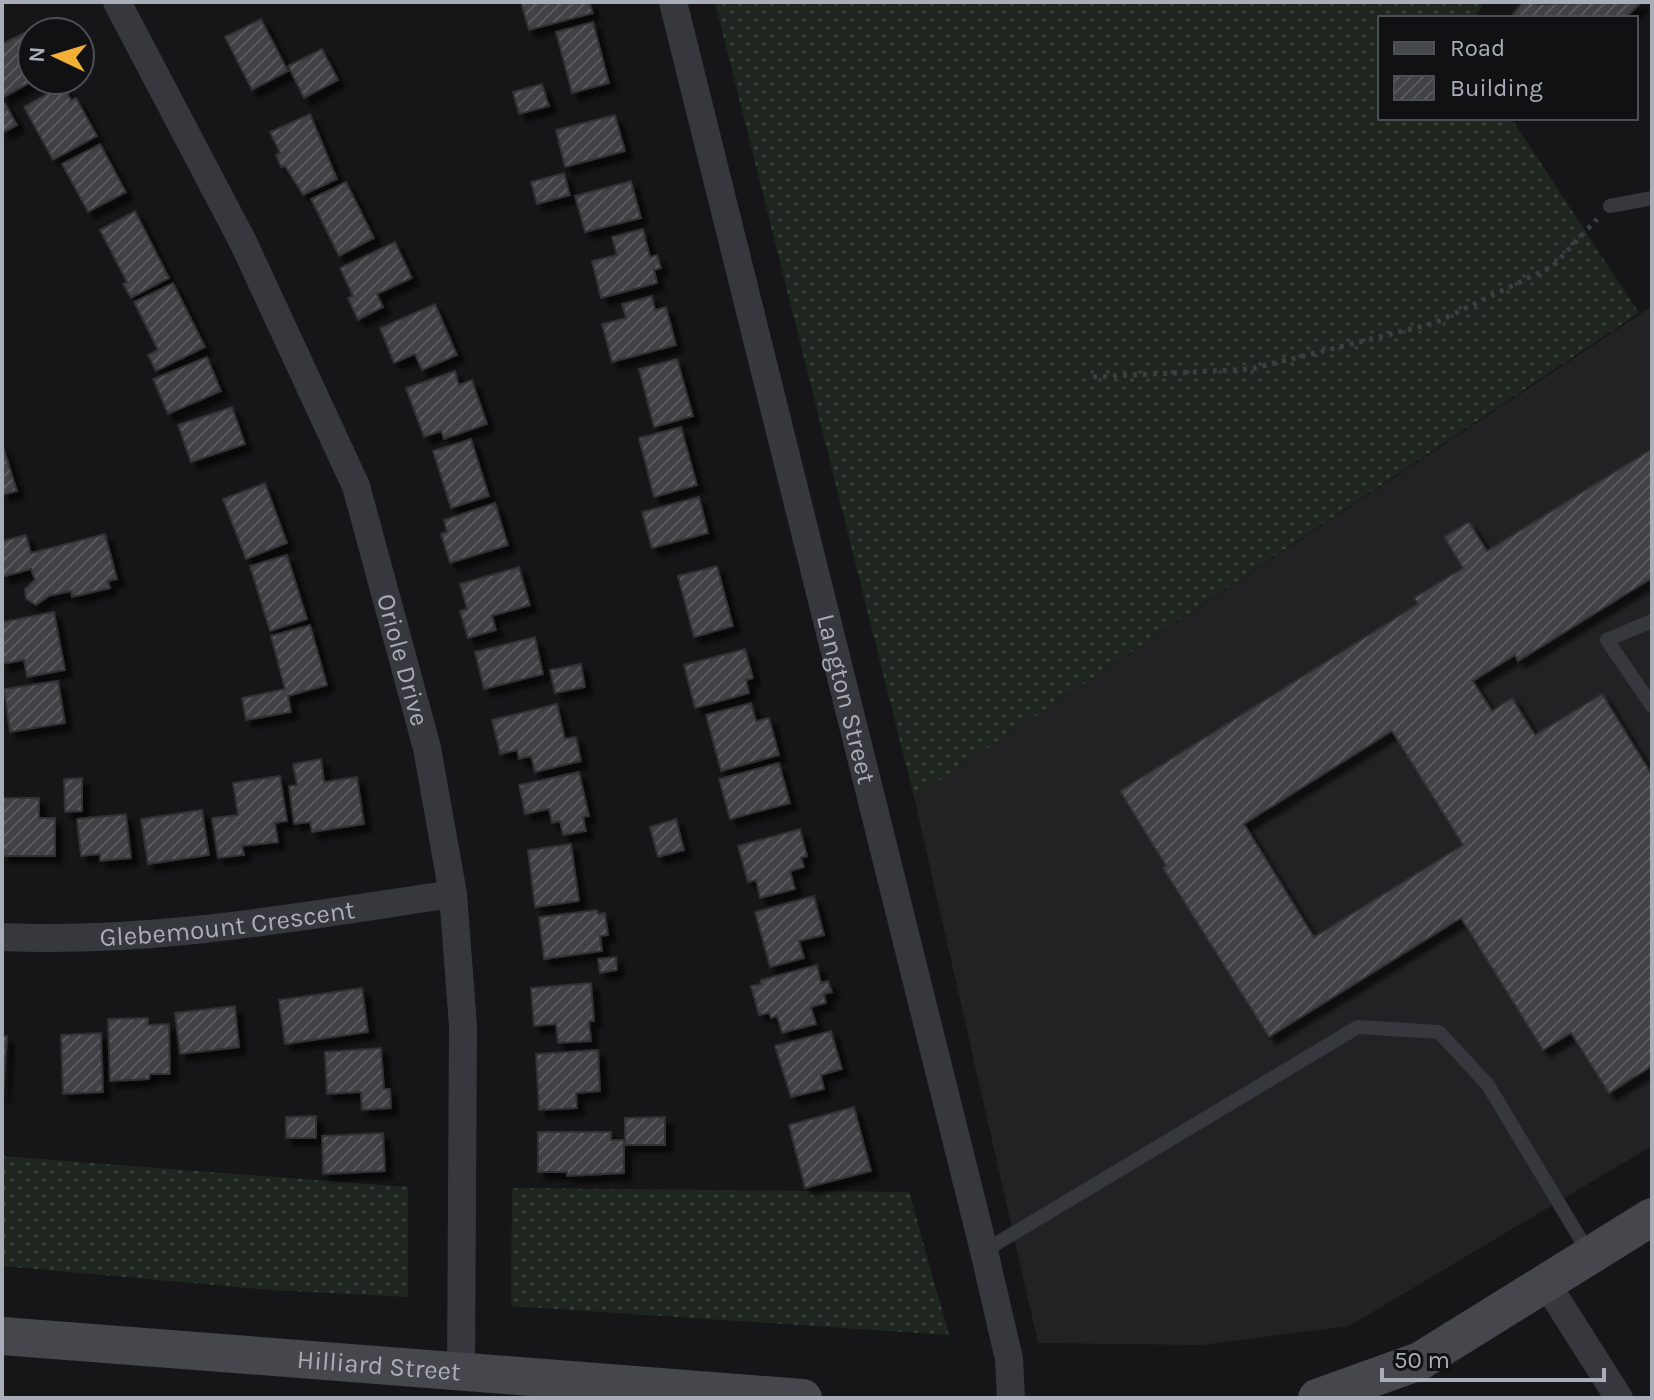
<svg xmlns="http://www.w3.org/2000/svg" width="1654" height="1400" viewBox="0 0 1654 1400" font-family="Karla,sans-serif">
<defs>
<pattern id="grass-dots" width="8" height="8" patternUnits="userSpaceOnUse" patternTransform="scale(2)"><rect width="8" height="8" fill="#1e261f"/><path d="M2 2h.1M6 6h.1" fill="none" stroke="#3c433d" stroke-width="1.8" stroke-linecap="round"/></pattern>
<pattern id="building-hatch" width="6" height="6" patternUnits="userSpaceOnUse" patternTransform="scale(2)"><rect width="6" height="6" fill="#404145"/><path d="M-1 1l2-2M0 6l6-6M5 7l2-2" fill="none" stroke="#595a5e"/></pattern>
<filter id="shadow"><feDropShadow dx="7" dy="7" stdDeviation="2" flood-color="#0009"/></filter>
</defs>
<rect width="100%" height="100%" fill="#161618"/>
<path fill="#222225" d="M1652 306V1146L1349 1326 1201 1345 1038 1343 914 797Z"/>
<g fill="url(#grass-dots)">
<path d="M715 2H1484L1475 18H1380V118H1511L1639 313 914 797Z"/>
<path d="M2 1156 408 1187V1297L271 1290 2 1266Z"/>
<path d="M512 1188 909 1192 949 1335 511 1306Z"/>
</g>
<g fill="url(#building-hatch)" stroke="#303034" stroke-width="2" fill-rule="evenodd" filter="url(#shadow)">
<path d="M521 2H589L593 13 529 30Z"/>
<path d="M1523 2 1539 4 1642 2 1625 18H1510Z"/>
<path d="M261 19 288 71 252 90 225 37Z"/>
<path d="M593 22 609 83 572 93 556 32Z"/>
<path d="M38 26 41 32H32L35 80 2 98V44Z"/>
<path d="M322 49 338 80 304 98 288 66Z"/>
<path d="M542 84 549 106 519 114 513 92Z"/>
<path d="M63 85 71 100 76 98 97 136 53 160 24 107Z"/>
<path d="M5 103 17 125 2 133V104Z"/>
<path d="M310 114 337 179 303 195 285 166 281 167 276 155 280 153 270 132Z"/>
<path d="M615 115 625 151 565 167 556 130Z"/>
<path d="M100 144 126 192 88 212 62 164Z"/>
<path d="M564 173 570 195 537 204 531 182Z"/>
<path d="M631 181 641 218 585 232 575 196Z"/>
<path d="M346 182 374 238 339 256 311 199Z"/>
<path d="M135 211 169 278 131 298 123 284 127 282 100 230Z"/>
<path d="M643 229 650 257 657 255 661 268 654 270 657 283 601 298 592 261 617 255 612 237Z"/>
<path d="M395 242 412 278 377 294 383 307 358 320 348 298 353 296 340 268Z"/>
<path d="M173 283 205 347 156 371 148 355 158 350 134 302Z"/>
<path d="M652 296 655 310 666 307 676 345 612 362 602 324 626 318 622 304Z"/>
<path d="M435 304 457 355 422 370 415 354 394 363 380 328Z"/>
<path d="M207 357 221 391 168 414 153 379Z"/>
<path d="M677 359 693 416 654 427 639 369Z"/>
<path d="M455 371 459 385 472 380 487 424 444 439 441 431 424 437 406 388Z"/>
<path d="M232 407 245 444 191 462 178 425Z"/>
<path d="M681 427 697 485 654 497 639 438Z"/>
<path d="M471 439 489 496 451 508 433 451Z"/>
<path d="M2 443 17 491 2 495Z"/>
<path d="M1652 449V578L1518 661 1515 655 1473 681 1492 711 1512 698 1535 735 1602 694 1652 775V1066L1609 1093 1571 1033 1543 1050 1461 918 1269 1037 1163 868 1166 866 1120 791 1418 604 1414 598 1463 568 1444 537 1469 522 1487 551ZM1392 731 1463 845 1314 937 1244 824Z"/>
<path d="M265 483 287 543 246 559 223 499Z"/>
<path d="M699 497 708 533 652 548 642 512Z"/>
<path d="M495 503 508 545 450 563 441 534 447 532 444 520Z"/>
<path d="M105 534 117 579 108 581 110 588 72 597 71 591 49 596 36 605 26 599 25 589 35 580 31 569 2 577V541L26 535 31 553Z"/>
<path d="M287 555 307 619 270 631 250 566Z"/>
<path d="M717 566 733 626 694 637 678 576Z"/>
<path d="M519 567 530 605 492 616 496 630 468 638 460 611 467 609 460 584Z"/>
<path d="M54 612 65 670 27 677 24 660 2 664V622Z"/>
<path d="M310 625 327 685 288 696 291 712 246 720 242 698 285 689 271 636Z"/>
<path d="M535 637 543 674 484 689 475 652Z"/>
<path d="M745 649 753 678 746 680 749 693 695 708 684 665Z"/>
<path d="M581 664 585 687 555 693 550 670Z"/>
<path d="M58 681 65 723 10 732 4 689Z"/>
<path d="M751 703 756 721 769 718 779 755 721 771 706 715Z"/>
<path d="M557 704 565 739 576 737 581 761 535 772 531 756 519 759 517 750 500 754 492 720Z"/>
<path d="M321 759 324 782 357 777 364 824 312 832 310 822 294 824 289 786 297 785 293 764Z"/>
<path d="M779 763 790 803 730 819 719 779Z"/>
<path d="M579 772 589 816 583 817 586 831 563 835 560 821 552 823 549 809 525 814 519 785Z"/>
<path d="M280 776 287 821 275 823 278 842 242 846 244 855 218 858 212 818 238 815 233 783Z"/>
<path d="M82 778V811L65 812 64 779Z"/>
<path d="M2 798H39V818H55V856H2Z"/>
<path d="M202 810 209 855 148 864 141 819Z"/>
<path d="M126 814 131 858 100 861V854L81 856 77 819Z"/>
<path d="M676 819 684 850 658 857 650 827Z"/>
<path d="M800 829 807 856 801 858 804 867 790 871 795 889 760 898 756 880 748 882 738 846Z"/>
<path d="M571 844 579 901 535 907 528 850Z"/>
<path d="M814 896 824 935 799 941 804 958 770 967 755 912Z"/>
<path d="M597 910 598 914 605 913 608 935 600 936 602 951 544 959 539 917Z"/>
<path d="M616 957 617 970 600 973 598 959Z"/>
<path d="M817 965 821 983 828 981 832 992 824 994 826 1003 811 1007 816 1024 782 1033 777 1016 771 1018 769 1013 759 1015 751 986 761 984V980Z"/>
<path d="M591 983 594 1021H589L591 1041 558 1043 556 1024 534 1026 531 988Z"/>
<path d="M362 988 368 1032 285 1044 279 1000Z"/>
<path d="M235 1006 239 1047 180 1054 175 1013Z"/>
<path d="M148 1018V1025L169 1024 170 1074H150L149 1079 110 1081 108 1019Z"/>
<path d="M831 1031 842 1069 821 1075 824 1089 791 1097 775 1046Z"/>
<path d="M101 1033 103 1092 63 1094 61 1035Z"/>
<path d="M2 1036H7L3 1096H2Z"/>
<path d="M381 1048 384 1089H390L391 1108 362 1110 361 1092 327 1094 325 1052Z"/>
<path d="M598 1050 600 1091 576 1093 577 1108 539 1110 536 1054Z"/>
<path d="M854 1107 871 1171 805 1188 789 1125Z"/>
<path d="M316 1116V1138H286V1117Z"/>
<path d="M665 1117V1145H625V1118Z"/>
<path d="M538 1132H611V1140H624V1173L567 1176V1172H538Z"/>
<path d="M383 1133 385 1171 323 1174 322 1136Z"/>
</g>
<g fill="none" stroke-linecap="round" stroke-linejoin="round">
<path stroke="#3d3f44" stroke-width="5" stroke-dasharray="4 6" stroke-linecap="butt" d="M1093 377 1251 369 1435 323 1553 266 1597 219"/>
<g stroke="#37383d" stroke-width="14">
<path d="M1610 206 1652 198"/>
<path d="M1652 621 1607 640 1652 706"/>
<path d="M984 1251 1358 1027 1439 1032 1488 1085 1590 1255"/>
</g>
<g stroke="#37383d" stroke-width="28">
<path id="s1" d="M117 2 243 242 356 486 427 748 453 894 463 1026 461 1374"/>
<path id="s2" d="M673 2 984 1251 1009 1359 1011 1398"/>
<path id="s3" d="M2 937C153 944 303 916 453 894"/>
<path d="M1546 1283 1619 1398"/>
</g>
<g stroke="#45474d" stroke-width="38">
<path id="s4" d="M2 1336 803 1398"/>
<path d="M1317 1398 1420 1361 1652 1217"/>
</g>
</g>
<g text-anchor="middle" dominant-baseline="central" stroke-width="6" stroke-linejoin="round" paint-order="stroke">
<g font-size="26" fill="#a8adb8" stroke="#111113">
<text stroke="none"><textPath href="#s1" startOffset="720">Oriole Drive</textPath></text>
<text stroke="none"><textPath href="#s2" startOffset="718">Langton Street</textPath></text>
<text stroke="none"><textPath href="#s3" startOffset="226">Glebemount Crescent</textPath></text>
<text stroke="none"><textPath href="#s4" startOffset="378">Hilliard Street</textPath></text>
</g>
</g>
<rect width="1654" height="1400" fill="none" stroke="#a8adb8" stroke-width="8"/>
<rect x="1378" y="16" width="260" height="104" fill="#111113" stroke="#4d4f55" stroke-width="2"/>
<rect x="1394" y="42" width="40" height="12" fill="#45474d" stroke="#4d4f55" stroke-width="2"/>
<text x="1450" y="56" font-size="24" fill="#a8adb8">Road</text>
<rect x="1394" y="76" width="40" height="24" fill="url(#building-hatch)" stroke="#4d4f55" stroke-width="2"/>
<text x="1450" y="96" font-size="24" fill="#a8adb8">Building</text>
<g transform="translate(56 56) rotate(274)"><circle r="38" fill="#111113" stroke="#4d4f55" stroke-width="2"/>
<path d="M0-6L14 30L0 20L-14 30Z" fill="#f2b134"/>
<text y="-12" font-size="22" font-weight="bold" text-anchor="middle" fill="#a8adb8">N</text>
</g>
<path d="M1382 1368v12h222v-12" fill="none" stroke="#a8adb8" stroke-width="4"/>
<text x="1394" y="1368" font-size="24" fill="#a8adb8" stroke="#111113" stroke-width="6" paint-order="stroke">50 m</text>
</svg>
